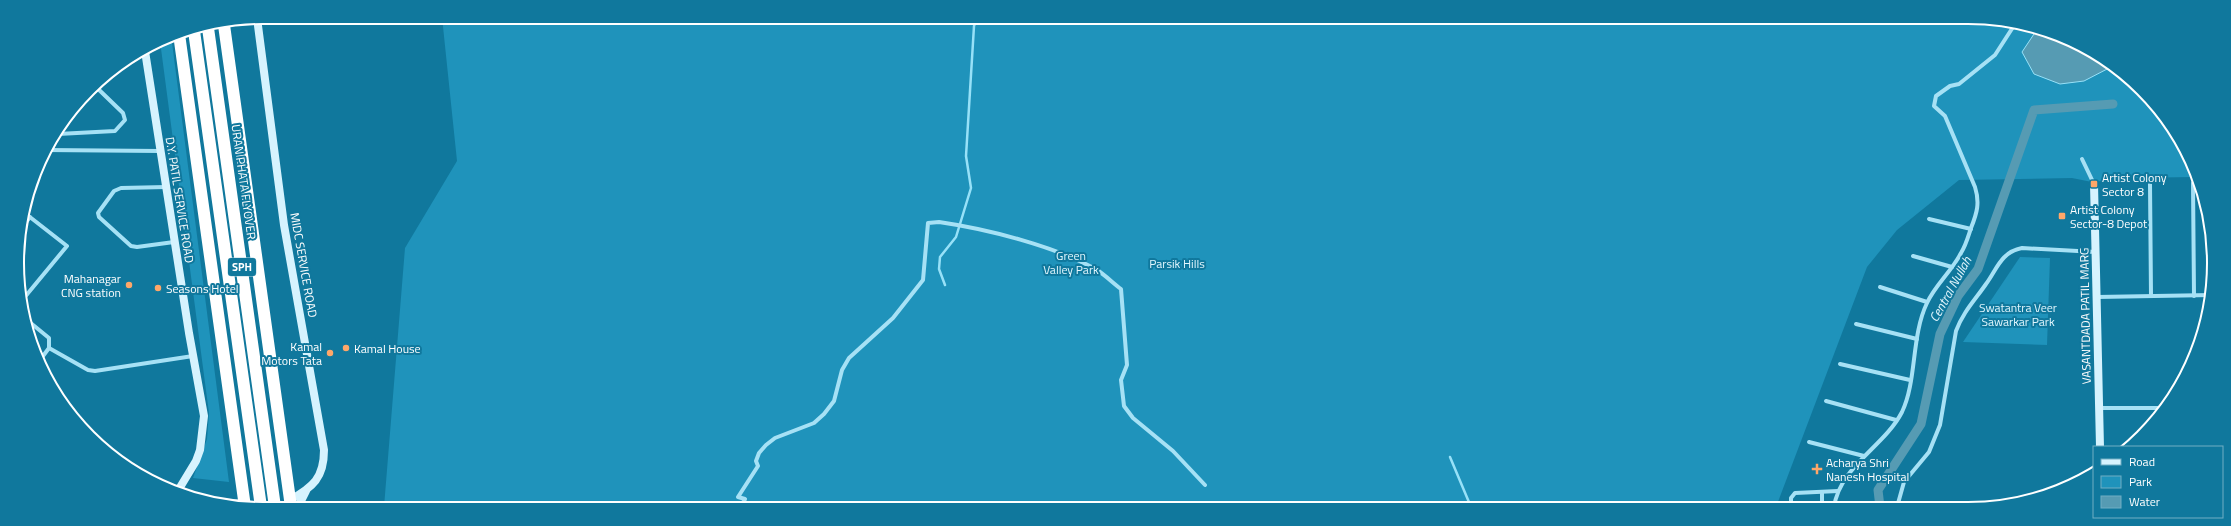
<svg xmlns="http://www.w3.org/2000/svg" width="2231" height="526" viewBox="0 0 2231 526" font-family="'Titillium Web',sans-serif">
<rect width="100%" height="100%" fill="#10789d"/>
<g fill="#1f93bb">
<path d="M442 17 2000 19 2091 50 2163 113 2194 177 2127 178 2092 182 2072 178 1959 180 1897 230 1867 267 1776 507H384L405 248 457 161Z"/>
<path d="M171 35 229 482 193 478 207 439 209 413 160 41Z"/>
<path d="M2020 257 2050 258 2047 345 1963 342Z"/>
</g>
<path fill="#569bb3" stroke="#97e1f8" d="M2036 31 2091 50 2111 67 2084 81 2060 84 2034 74 2022 52Z"/>
<g fill="none" stroke-linecap="round" stroke-linejoin="round">
<g stroke="#97e1f8" stroke-width="2.5">
<path d="M945 285 939 269 940 257 956 237 971 188 966 156 974 26 977 18"/>
<path d="M1450 457 1471 507"/>
</g>
<path stroke="#569bb3" stroke-width="9" d="M1880 507 1878 490 1921 424 1940 334 1958 296 1978 269 2034 110 2113 104"/>
<g stroke="#a6e1f5" stroke-width="4">
<path d="M58 134 115 131 125 120 123 113 95 86"/>
<path d="M45 150 160 151"/>
<path d="M2082 159 2094 184"/>
<path d="M2193 183 2194 296"/>
<path d="M2150 184 2151 296"/>
<path d="M166 187 121 188 114 191 98 213 99 217 131 246 137 247 174 242"/>
<path d="M1929 219 1971 229"/>
<path d="M23 226 30 217"/>
<path d="M1913 256 1952 267"/>
<path d="M1880 287 1927 302"/>
<path d="M2097 297 2212 295"/>
<path d="M24 298 67 246 26 214"/>
<path d="M27 320 49 338V348L88 370 95 371 193 356"/>
<path d="M1856 324 1917 339"/>
<path d="M40 360 49 348"/>
<path d="M1840 364 1910 380"/>
<path d="M1826 401 1896 420"/>
<path d="M2099 408H2163"/>
<path d="M1809 442 1864 456"/>
<path d="M1822 492V507"/>
<path d="M741 507 745 499 738 497 758 466 756 461 759 453 766 445 775 438 814 423 824 414 834 401 842 370 849 358 893 318 923 280 928 223 939 222C987 229 1055 246 1097 270 1105 275 1113 283 1121 289L1127 365 1121 380 1124 406 1133 418 1173 451 1205 485"/>
<path d="M1791 507V498L1795 493 1838 491"/>
<path d="M1834 507C1840 466 1884 447 1902 412 1917 381 1911 336 1927 303 1935 285 1952 271 1961 253 1966 245 1968 237 1971 228 1977 213 1980 203 1975 187L1945 116 1934 106 1936 96 1950 86 1959 84 1995 55 2015 24"/>
<path d="M1897 507 1904 482 1929 452 1940 425 1956 331C1963 312 1975 300 1986 284 1997 269 2001 252 2022 248L2096 252"/>
</g>
<g stroke="#d6f3fe" stroke-width="8">
<path d="M257 18 284 225 324 450C324 478 313 487 290 500"/>
<path d="M145 51 189 333 204 416 200 450 196 461 179 489"/>
<path d="M2094 184 2100 447"/>
<path d="M298 507 306 491"/>
</g>
<g stroke="#fff" stroke-width="12">
<path d="M224 25 291 507"/>
<path d="M194 31 261 507"/>
<path d="M179 34 245 507"/>
</g>
<path stroke="#fff" stroke-width="12" d="M208 28 275 507"/>
</g>
<g fill="#ffa769" stroke="#10789d" stroke-width="1.5">
<rect x="2090" y="180" width="8" height="8" rx="2"/>
<rect x="2058" y="212" width="8" height="8" rx="2"/>
<circle cx="129" cy="285" r="4"/>
<circle cx="158" cy="288" r="4"/>
<circle cx="346" cy="348" r="4"/>
<circle cx="330" cy="353" r="4"/>
<path d="M1815 463h4v4h4v4h-4v4h-4v-4h-4v-4h4z"/>
</g>
<g text-anchor="middle" dominant-baseline="central" stroke-width="4" stroke-linejoin="round" paint-order="stroke">
<rect fill="#10789d" stroke="#b7d6e2" stroke-width="1" x="228" y="258" width="28" height="18" rx="3"/>
<g font-size="11" font-weight="bold" fill="#fff">
<text x="242" y="267">SPH</text>
</g>
<g font-size="12" fill="#fff" stroke="#10789d" text-anchor="start">
<text x="2102" y="177">Artist Colony<tspan x="2102" dy="14">Sector 8</tspan></text>
<text x="2070" y="209">Artist Colony<tspan x="2070" dy="14">Sector-8 Depot</tspan></text>
<text x="121" y="278" text-anchor="end">Mahanagar<tspan x="121" dy="14">CNG station</tspan></text>
<text x="166" y="288">Seasons Hotel</text>
<text x="322" y="346" text-anchor="end">Kamal<tspan x="322" dy="14">Motors Tata</tspan></text>
<text x="354" y="348">Kamal House</text>
<text x="1826" y="462">Acharya Shri<tspan x="1826" dy="14">Nanesh Hospital</tspan></text>
</g>
<g font-size="12" fill="#fff" stroke="#10789d">
<text transform="translate(244 182) rotate(82)">URAN PHATA FLYOVER</text>
<text transform="translate(180 200) rotate(81)">D.Y. PATIL SERVICE ROAD</text>
<text transform="translate(304 265) rotate(80)">MIDC SERVICE ROAD</text>
<text transform="translate(2085 316) rotate(-91)">VASANTDADA PATIL MARG</text>
</g>
<g font-size="12" fill="#e2f7fe" stroke="#10789d">
<text x="1071" y="255">Green<tspan x="1071" dy="14">Valley Park</tspan></text>
<text x="1177" y="263">Parsik Hills</text>
<text x="2018" y="307">Swatantra Veer<tspan x="2018" dy="14">Sawarkar Park</tspan></text>
</g>
<g font-size="13" font-style="italic" fill="#e4f7fe" stroke="#10789d">
<text transform="translate(1950 289) rotate(-61)">Central Nullah</text>
</g>
</g>
<path d="M0 0H2231V526H0ZM263 24H1968A239 239 0 0 1 2207 263V263A239 239 0 0 1 1968 502H263A239 239 0 0 1 24 263V263A239 239 0 0 1 263 24Z" fill="#10789d" fill-rule="evenodd"/>
<path fill="none" stroke="#fff" stroke-width="2" d="M263 24H1968A239 239 0 0 1 2207 263V263A239 239 0 0 1 1968 502H263A239 239 0 0 1 24 263V263A239 239 0 0 1 263 24Z"/>
<rect x="2093" y="446" width="130" height="72" fill="#10789d" stroke="#70aec4"/>
<rect x="2101" y="459" width="20" height="6" fill="#d6f3fe" stroke="#70aec4"/>
<text x="2129" y="466" font-size="12" fill="#ffffff">Road</text>
<rect x="2101" y="476" width="20" height="12" fill="#1f93bb" stroke="#70aec4"/>
<text x="2129" y="486" font-size="12" fill="#ffffff">Park</text>
<rect x="2101" y="496" width="20" height="12" fill="#569bb3" stroke="#70aec4"/>
<text x="2129" y="506" font-size="12" fill="#ffffff">Water</text>
</svg>
